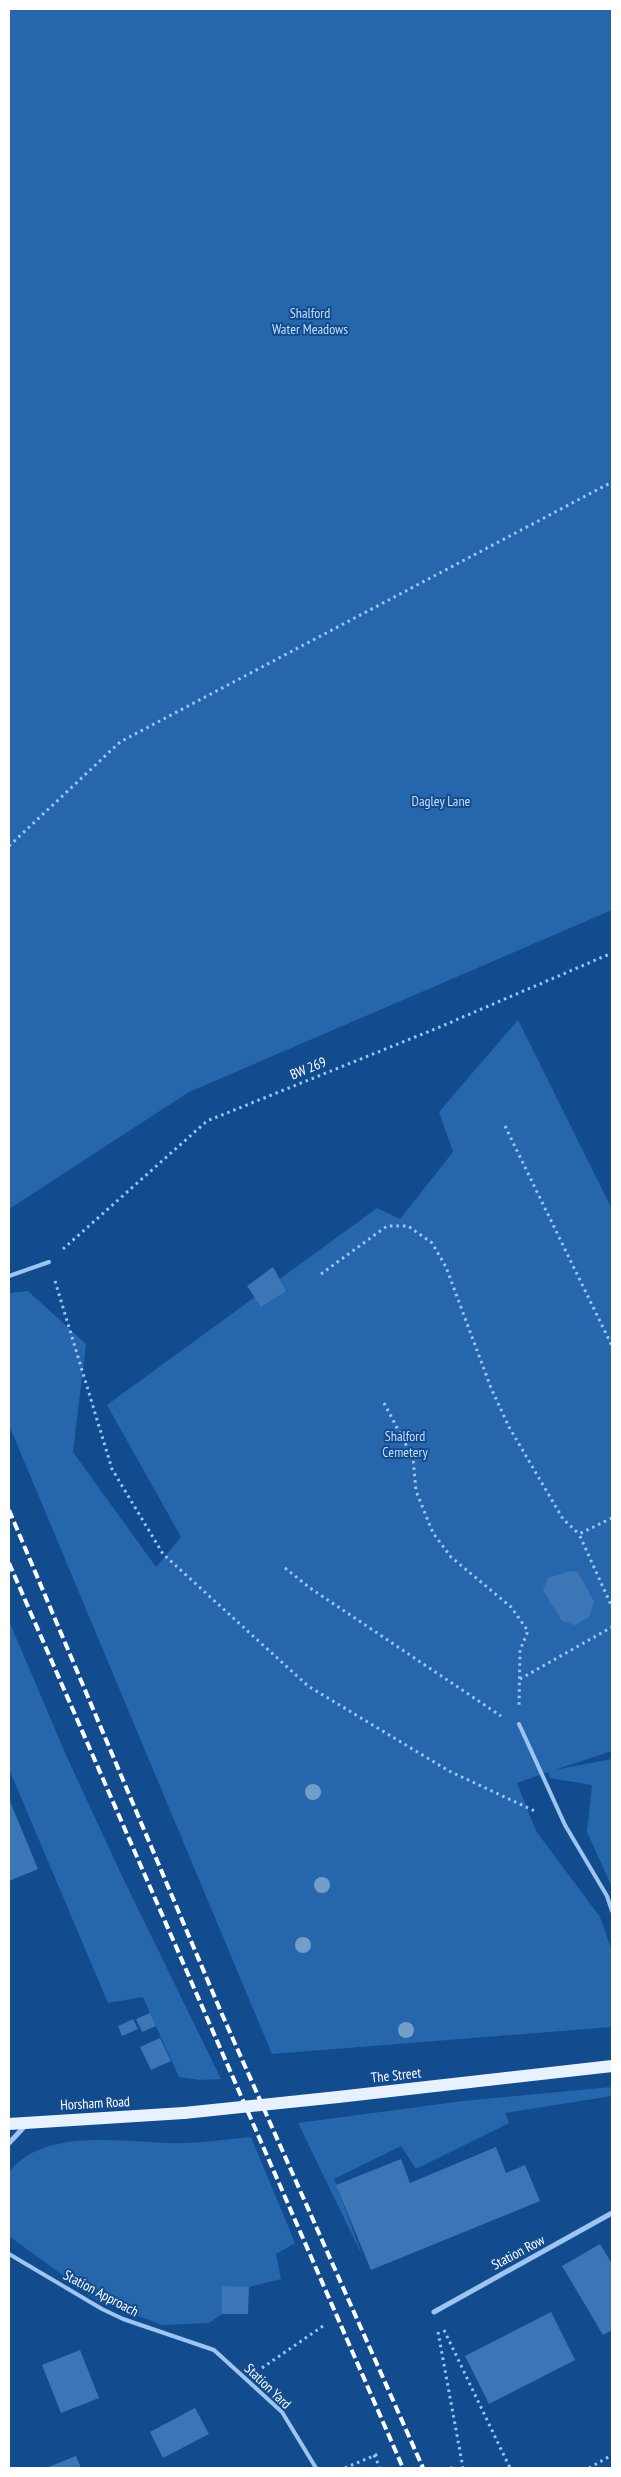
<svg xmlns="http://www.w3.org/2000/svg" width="621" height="2477" viewBox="0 0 621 2477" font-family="'PT Sans Narrow',sans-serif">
<rect width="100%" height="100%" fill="#134c8e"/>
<g fill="#2566ad">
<path d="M9 9H612V910L189 1092 9 1209Z"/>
<path d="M518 1020 612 1209V1751L554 1770 612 1759V1887L587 1832 592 1785 550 1778 548 1772 517 1783 536 1831 600 1917 612 1951V2027L272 2054 9 1425V1293L28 1291 86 1344 73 1452 156 1567 181 1537 107 1405 377 1208 400 1219 453 1152 439 1112Z"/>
<path d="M9 1621 66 1755 121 1874 221 2079 200 2080 179 2077 143 1997 108 2003 9 1769Z"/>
<path d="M612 2087V2096L505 2113 509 2123 416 2169 401 2146 334 2179 363 2257 298 2123 463 2101Z"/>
<path d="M251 2137 295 2243 276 2254 281 2279 249 2287H222V2314L209 2323 162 2325 95 2299 9 2236V2172C48 2124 132 2145 185 2143 207 2142 229 2139 251 2137Z"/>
</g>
<g fill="#3c76b7">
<path d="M273 1267 286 1291 261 1307 247 1286Z"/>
<path d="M570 1571 578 1572 594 1602 589 1617 575 1625 562 1621 543 1590 548 1578Z"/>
<path d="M9 1799 38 1869 9 1881Z"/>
<path d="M150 2013 156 2026 142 2032 136 2019Z"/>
<path d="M133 2019 138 2029 122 2036 118 2026Z"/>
<path d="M160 2038 171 2061 151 2070 140 2047Z"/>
<path d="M496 2147 506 2173 525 2165 540 2201 371 2270 336 2185 401 2159 410 2183Z"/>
<path d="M600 2244 612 2264V2330L603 2335 562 2266Z"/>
<path d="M222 2286 249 2287 248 2314H222Z"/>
<path d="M551 2312 575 2360 489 2404 465 2356Z"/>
<path d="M80 2350 99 2398 61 2413 42 2365Z"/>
<path d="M195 2408 209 2434 163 2458 150 2432Z"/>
<path d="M76 2456 81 2468H46Z"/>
</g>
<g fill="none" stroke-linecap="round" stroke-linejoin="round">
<g stroke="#9ec5f1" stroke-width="3" stroke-dasharray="2.5 4" stroke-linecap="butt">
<path d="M9 846 120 742 612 482"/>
<path d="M505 1126 612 1346"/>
<path d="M63 1249 207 1121 435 1029 612 953"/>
<path d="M321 1274 387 1226H408L432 1243 446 1267 491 1388 509 1427 563 1519 579 1534"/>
<path d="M55 1281 112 1469 163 1554 308 1686 449 1771 537 1812"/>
<path d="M384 1403 413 1458 416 1491 433 1533 451 1557 511 1607 528 1631 520 1650 519 1706"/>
<path d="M612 1518 579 1534 612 1607"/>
<path d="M285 1568 310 1588 501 1716"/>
<path d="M520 1679 612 1627"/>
<path d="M444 2330 510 2468"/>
<path d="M438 2332 463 2468"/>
<path d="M262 2368 323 2326"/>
<path d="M374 2455 380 2468"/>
<path d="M345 2468 378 2454"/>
<path d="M450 2468H453"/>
<path d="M589 2468 612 2455"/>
</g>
<g stroke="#9ec5f1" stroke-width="4">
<path d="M9 1276 49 1262"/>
<path d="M519 1724 565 1825 607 1896 612 1911"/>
<path d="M9 2254 102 2309 123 2319 214 2350 282 2412 316 2468"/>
</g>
<g stroke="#9ec5f1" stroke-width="5">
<path d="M9 2143 26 2125"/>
<path d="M434 2312 612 2213"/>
</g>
<g stroke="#e8f1ff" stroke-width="12">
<path d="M338 2097 612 2066"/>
<path d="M9 2124 184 2113"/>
</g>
<g stroke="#fff" stroke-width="4" stroke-dasharray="9 4" stroke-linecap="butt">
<path d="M9 1510 221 2012 423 2468"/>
<path d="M9 1563 403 2468"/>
</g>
<path stroke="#e8f1ff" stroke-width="12" d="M184 2113 338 2097"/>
</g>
<g fill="#759dca">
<circle cx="313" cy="1792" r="8"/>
<circle cx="322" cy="1885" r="8"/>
<circle cx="303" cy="1945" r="8"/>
<circle cx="406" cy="2030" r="8"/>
</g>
<g text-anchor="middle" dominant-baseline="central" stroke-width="4" stroke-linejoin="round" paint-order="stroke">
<g font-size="14" fill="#c5dffc" stroke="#134c8e">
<text x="310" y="313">Shalford<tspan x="310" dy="16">Water Meadows</tspan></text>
<text x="441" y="801">Dagley Lane</text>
<text x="405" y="1436">Shalford<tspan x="405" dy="16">Cemetery</tspan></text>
</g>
<g font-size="14" fill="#fff" stroke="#134c8e">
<text transform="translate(308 1068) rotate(-22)">BW 269</text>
<text transform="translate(396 2075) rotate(-6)">The Street</text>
<text transform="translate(95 2103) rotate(-3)">Horsham Road</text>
<text transform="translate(518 2252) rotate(-28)">Station Row</text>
<text transform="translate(101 2293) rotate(28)">Station Approach</text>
<text transform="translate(268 2386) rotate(44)">Station Yard</text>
</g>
</g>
<rect width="621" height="2477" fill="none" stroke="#ffffff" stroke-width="20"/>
</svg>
